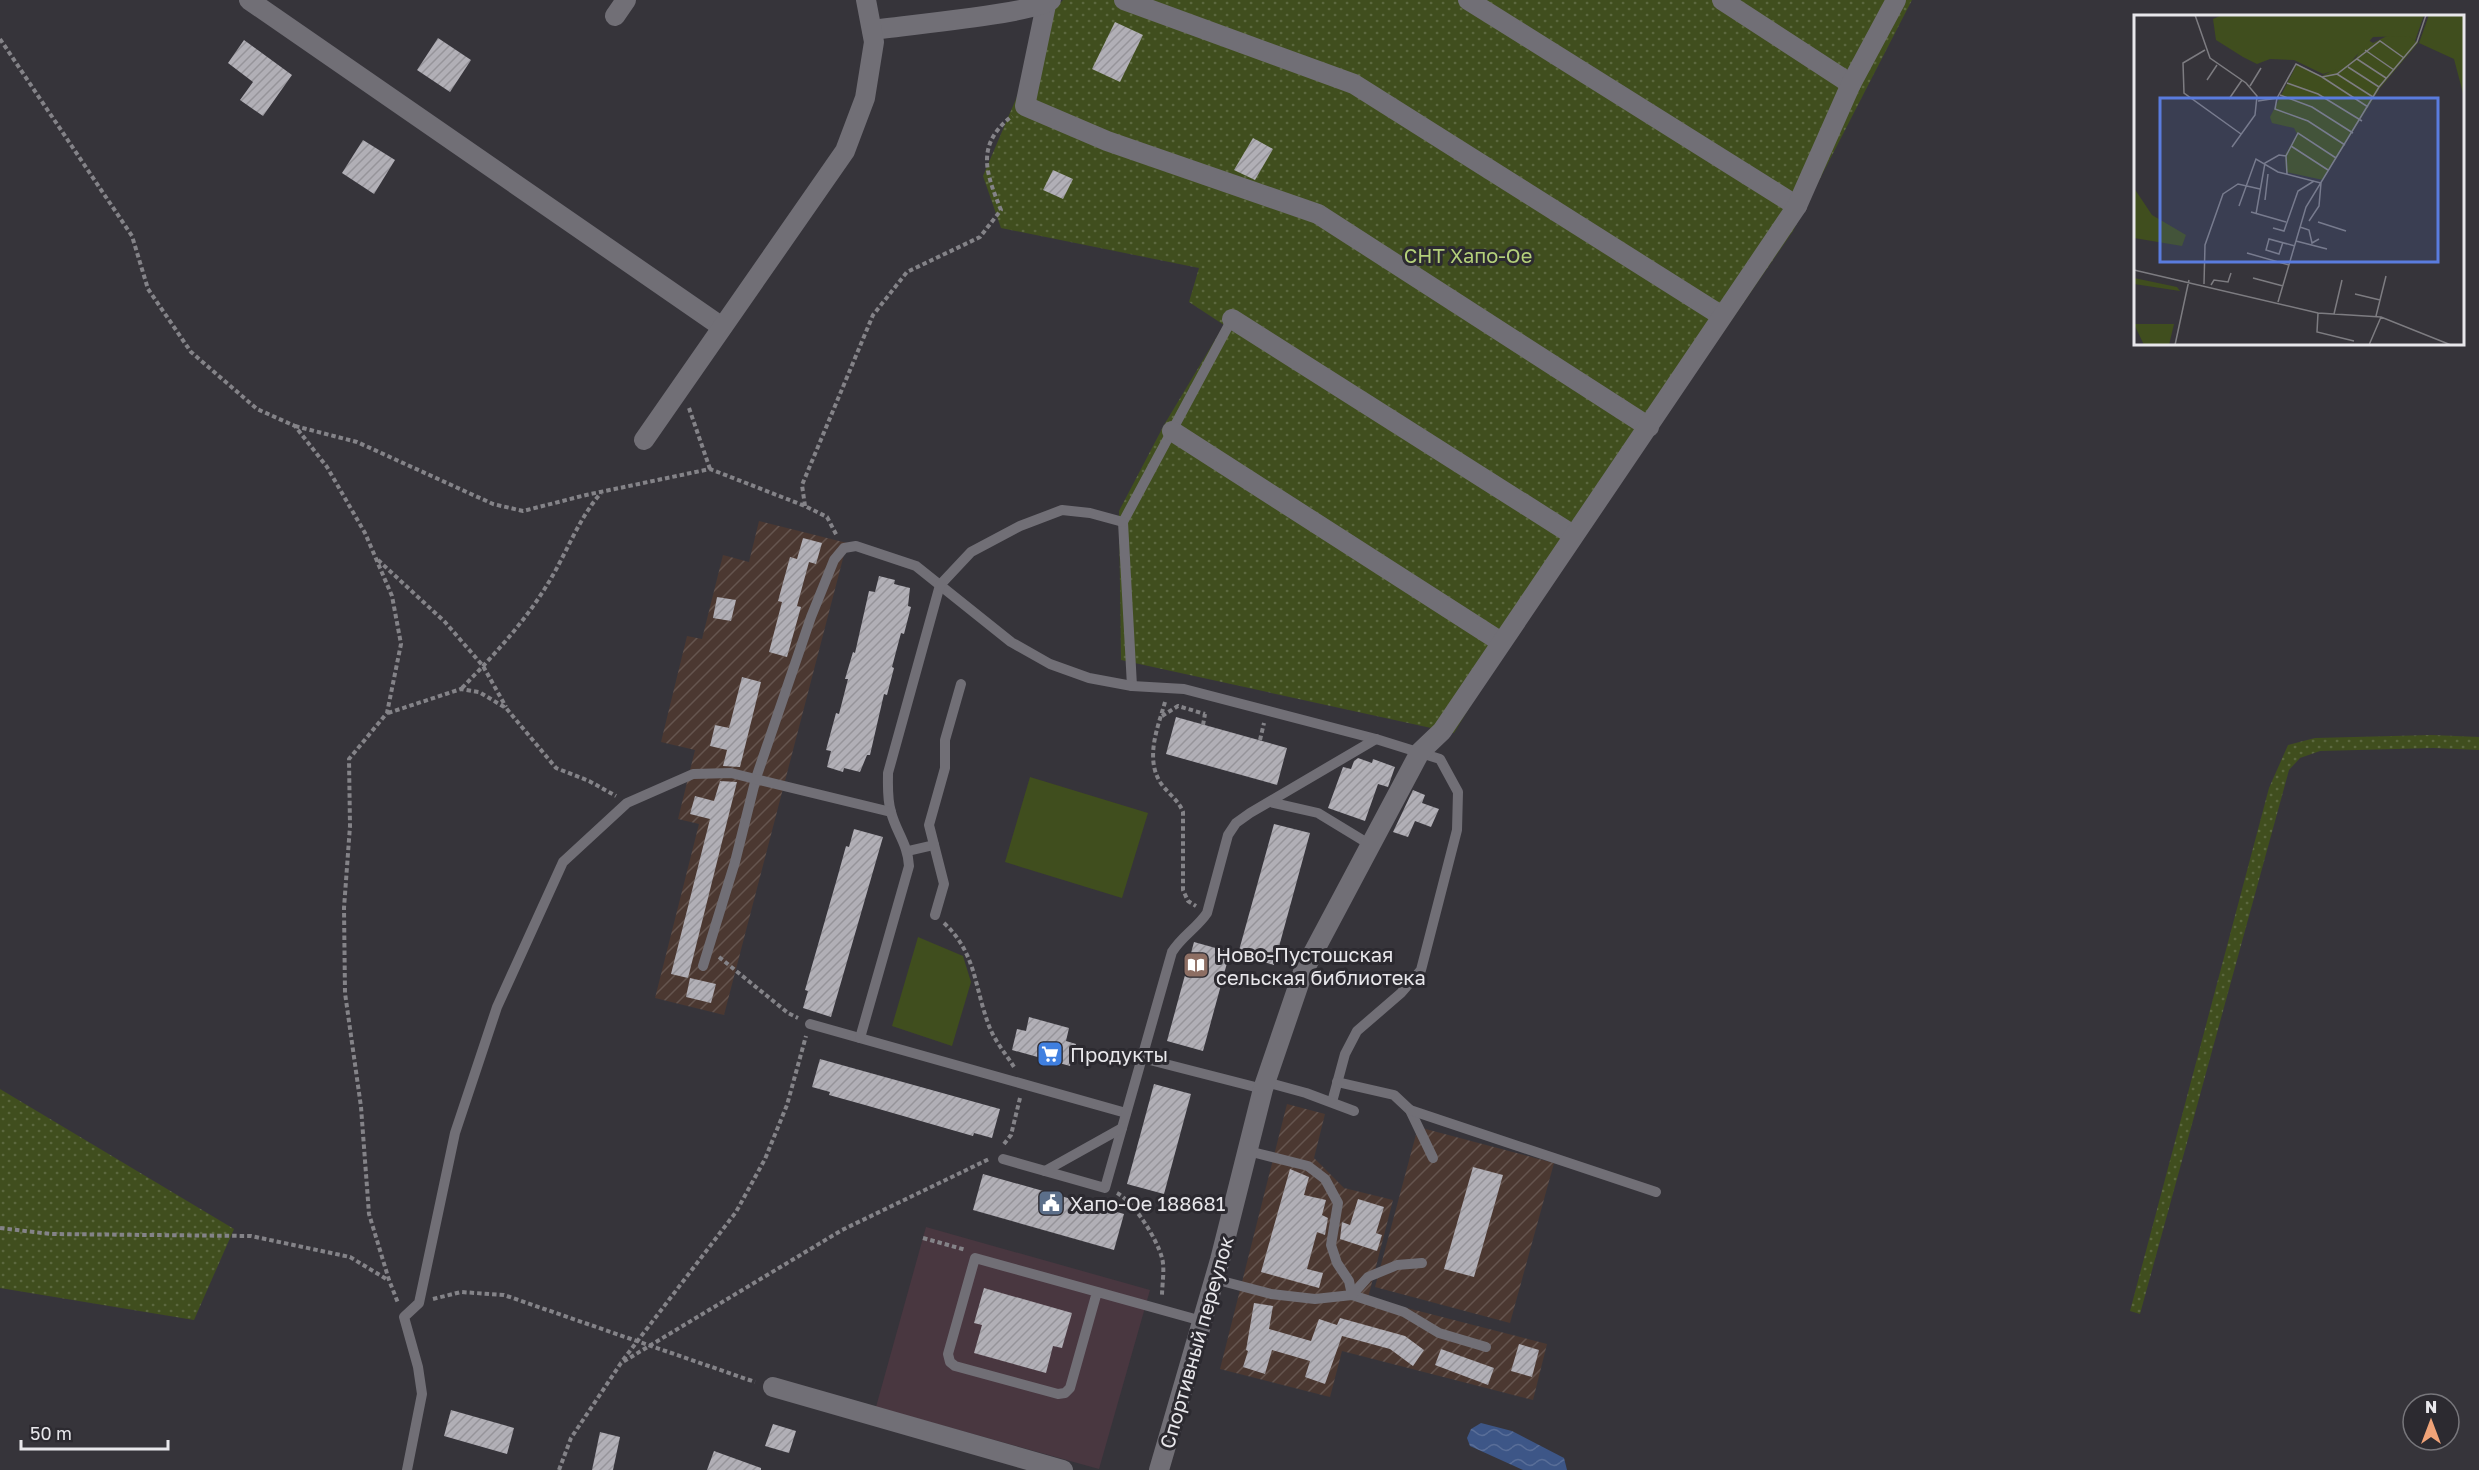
<svg xmlns="http://www.w3.org/2000/svg" width="2479" height="1470" viewBox="0 0 2479 1470" font-family="'Golos Text',sans-serif">
<defs>
<pattern id="industrial-furrows" width="10" height="10" patternUnits="userSpaceOnUse" patternTransform="scale(1.5)"><rect width="10" height="10" fill="#4b3831"/><path d="M-1 1l2-2M0 10L10 0M9 11l2-2" fill="none" stroke="#65554f"/></pattern>
<pattern id="grass-dots" width="8" height="8" patternUnits="userSpaceOnUse" patternTransform="scale(1.5)"><rect width="8" height="8" fill="#404e1e"/><path d="M2 2h.1M6 6h.1" fill="none" stroke="#5c683f" stroke-width="1.8" stroke-linecap="round"/></pattern>
<pattern id="water-waves" width="16" height="10" patternUnits="userSpaceOnUse" patternTransform="scale(1.5)"><rect width="16" height="10" fill="#3d5687"/><path d="M0 5q4-4 8 0t8 0" fill="none" stroke="#596e98"/></pattern>
<pattern id="building-hatch" width="6" height="6" patternUnits="userSpaceOnUse" patternTransform="scale(1.5)"><rect width="6" height="6" fill="#b1afb6"/><path d="M-1 1l2-2M0 6l6-6M5 7l2-2" fill="none" stroke="#96949a"/></pattern>
</defs>
<rect width="100%" height="100%" fill="#36343a"/>
<g fill="url(#industrial-furrows)">
<path d="M759 521 847 543 724 1015 655 998 699 824 678 819 695 750 661 742 687 636 702 639 723 555 749 562Z"/>
<path d="M1287 1104 1325 1114 1314 1158 1344 1188 1393 1200 1368 1298 1547 1344 1533 1400 1342 1351 1330 1397 1220 1369Z"/>
<path d="M1418 1127 1554 1163 1510 1323 1375 1287Z"/>
</g>
<path fill="#493740" d="M926 1227 1150 1290 1099 1469 876 1407Z"/>
<g fill="url(#grass-dots)">
<path d="M1063 0H1912L1793 231 1506 647 1454 733 1121 660 1119 511 1164 425 1224 325 1189 302 1199 268 1001 228 983 176 1054 10Z"/>
<path d="M2432 735 2479 737V750L2433 748 2320 751 2300 758 2289 770 2140 1314 2130 1311 2269 788 2288 745 2315 738Z"/>
<path d="M0 1089 234 1229 194 1320 0 1288Z"/>
</g>
<g fill="#404e1e">
<path d="M1030 777 1148 813 1122 898 1005 862Z"/>
<path d="M918 937 963 956 971 982 952 1046 892 1026Z"/>
</g>
<path fill="url(#water-waves)" d="M1481 1423 1512 1431 1564 1458 1567 1470H1523L1470 1446 1467 1438 1471 1429Z"/>
<g fill="url(#building-hatch)">
<path d="M1115 22 1143 35 1120 82 1092 69Z"/>
<path d="M438 38 471 60 450 92 417 70Z"/>
<path d="M244 40 292 75 263 116 240 100 253 82 228 63Z"/>
<path d="M1253 138 1273 149 1255 180 1234 170Z"/>
<path d="M363 140 395 160 374 194 342 173Z"/>
<path d="M1053 170 1073 179 1063 199 1043 190Z"/>
<path d="M803 538 822 543 816 564 809 562 797 606 801 607 787 657 769 652 782 602 778 601 790 557 797 559Z"/>
<path d="M879 576 895 580 894 584 910 588 908 606 911 607 904 634 901 633 892 667 894 668 887 695 884 694 870 755H867L860 772 844 768 843 772 827 767 831 751 826 750 836 713 839 714 848 679H845L853 652 855 653 869 591 875 592Z"/>
<path d="M717 597 736 600 731 621 713 618Z"/>
<path d="M742 677 761 682 740 767 723 766 727 750 710 746 715 725 729 728Z"/>
<path d="M1176 717 1287 748 1277 785 1166 754Z"/>
<path d="M1358 758 1372 763 1373 759 1395 767 1388 787 1378 784 1365 821 1328 808 1343 767 1351 769 1354 761Z"/>
<path d="M720 781 737 782 688 978 671 974 710 819 690 814 695 796 714 801Z"/>
<path d="M1413 790 1425 795 1422 803 1439 809 1431 827 1415 821 1408 837 1393 832Z"/>
<path d="M1274 824 1310 833 1274 965 1238 954Z"/>
<path d="M854 829 883 837 831 1017 803 1008 808 991 805 990 838 875 846 846 849 847Z"/>
<path d="M1194 942 1230 952 1203 1051 1167 1041Z"/>
<path d="M690 978 716 984 711 1003 686 997Z"/>
<path d="M1029 1017 1069 1028 1066 1041 1076 1044 1070 1066 1012 1050 1017 1029 1026 1031Z"/>
<path d="M820 1059 1000 1109 992 1138 974 1133 973 1136 865 1105 829 1095 830 1092 812 1087Z"/>
<path d="M1154 1084 1191 1094 1164 1194 1127 1184Z"/>
<path d="M1473 1167 1503 1175 1474 1277 1444 1269Z"/>
<path d="M1290 1169 1309 1177 1304 1195 1326 1200 1322 1215 1328 1218 1325 1235 1317 1232 1307 1269 1323 1273 1319 1288 1261 1272Z"/>
<path d="M983 1174 1124 1214 1114 1250 973 1210Z"/>
<path d="M1358 1199 1384 1207 1376 1233 1382 1235 1377 1251 1340 1239 1342 1222 1350 1225Z"/>
<path d="M984 1288 1072 1313 1062 1348 1053 1346 1046 1373 974 1353 982 1325 974 1323Z"/>
<path d="M1254 1303 1273 1306 1269 1329 1311 1341 1319 1319 1337 1325 1340 1318 1405 1336 1424 1350 1413 1366 1390 1349 1342 1336 1325 1384 1305 1377 1310 1361 1272 1350 1265 1374 1243 1367 1248 1351 1246 1350Z"/>
<path d="M1519 1344 1539 1350 1532 1377 1511 1371Z"/>
<path d="M1441 1349 1494 1368 1488 1385 1435 1365Z"/>
<path d="M451 1410 514 1428 507 1454 444 1436Z"/>
<path d="M773 1424 796 1431 789 1453 765 1446Z"/>
<path d="M600 1432 620 1437 613 1470H592Z"/>
<path d="M714 1451 761 1468V1470H707Z"/>
</g>
<g fill="none" stroke-linecap="round" stroke-linejoin="round">
<g stroke="#848388" stroke-width="4" stroke-dasharray="4.5 3" stroke-linecap="butt">
<path d="M0 39 132 236 148 289 191 352 257 409 295 426 327 467 365 533 392 596 401 644 387 713 349 759 350 826 344 908 345 993 361 1107 369 1214 389 1280 398 1303"/>
<path d="M689 408 710 469"/>
<path d="M295 426 357 442 493 504 523 511 586 495 710 469 805 506 827 517 837 536"/>
<path d="M805 506 802 485 873 315 907 272 980 237 1001 210C986 173 975 145 1012 116"/>
<path d="M378 560 445 622 483 666 506 707"/>
<path d="M462 688C493 656 524 623 547 585 566 555 578 519 601 493"/>
<path d="M1165 702C1158 727 1145 757 1160 782 1167 793 1178 799 1183 812V890L1188 901 1196 906"/>
<path d="M388 713 461 689 479 692 506 708 556 768 589 781 616 796"/>
<path d="M1162 716 1178 706 1205 714"/>
<path d="M1203 725 1205 714"/>
<path d="M1260 740 1264 723"/>
<path d="M944 923C976 953 974 985 988 1023 993 1039 1006 1054 1014 1067"/>
<path d="M719 957 788 1013 798 1018"/>
<path d="M1004 1144 1011 1135 1020 1098"/>
<path d="M1117 1193C1134 1202 1157 1239 1162 1258 1165 1269 1162 1284 1162 1296"/>
<path d="M0 1228 51 1234 251 1236 350 1257 388 1280"/>
<path d="M923 1238 966 1250"/>
<path d="M433 1299 461 1292 504 1295 755 1382"/>
<path d="M623 1360 736 1212 765 1159 787 1105 806 1036"/>
<path d="M559 1470 571 1438 621 1363 842 1230 989 1159"/>
</g>
<g stroke="#716f76" stroke-width="10">
<path d="M1132 686 1123 522 1232 319"/>
<path d="M1270 802 1318 813 1369 844"/>
<path d="M908 851 934 845"/>
<path d="M935 915 944 884 929 825 945 768V740L961 684"/>
<path d="M703 966 735 862 756 778 811 617 834 560 844 548 856 546 916 566 1011 642 1050 664 1089 678 1132 686 1184 689 1376 739 1440 759 1458 792 1457 830 1421 970 1401 993 1357 1031 1345 1054 1332 1102"/>
<path d="M810 1024 1126 1113"/>
<path d="M860 1038 909 866C908 844 896 832 891 812 887 799 888 786 888 773L940 585 971 552 1020 526 1062 510 1090 513 1123 522"/>
<path d="M1142 1058 1263 1089"/>
<path d="M1266 1082 1306 1093 1354 1111"/>
<path d="M1337 1082 1394 1095 1410 1110 1433 1158"/>
<path d="M1410 1110 1656 1192"/>
<path d="M1248 1151 1308 1166 1325 1179 1338 1203 1331 1245 1337 1263 1349 1281 1352 1295"/>
<path d="M1003 1159 1105 1188 1172 952C1182 936 1197 928 1207 913L1228 835 1236 823 1250 813 1376 739"/>
<path d="M1045 1171 1122 1128"/>
<path d="M1214 1279 1271 1294 1315 1299 1352 1295 1404 1312 1439 1333 1486 1347"/>
<path d="M1097 1292 1070 1388 1065 1393 1058 1394 955 1366 950 1362 948 1354 975 1258 1202 1321"/>
<path d="M1352 1295 1368 1277 1397 1265 1422 1263"/>
<path d="M407 1470 422 1394 418 1367 404 1317 419 1303 455 1133 497 1007 563 862 627 803 693 774 731 773 891 812"/>
</g>
<g stroke="#716f76" stroke-width="20">
<path d="M249 0 722 327"/>
<path d="M1124 0 1354 84 1722 316"/>
<path d="M1468 0 1797 206"/>
<path d="M1722 0 1851 84"/>
<path d="M1046 5 1025 106 1107 141 1318 214 1649 427"/>
<path d="M615 16 626 0"/>
<path d="M872 30C900 26 1038 13 1051 0"/>
<path d="M1232 319 1573 535"/>
<path d="M1172 431 1501 642"/>
<path d="M644 440 845 151 865 98 874 42 866 0"/>
<path d="M773 1387 1063 1470"/>
<path d="M1159 1470 1220 1260 1263 1089 1303 972 1420 752 1442 731 1797 206 1851 84 1896 0"/>
</g>
</g>
<defs>
<g id="library-square" transform="scale(1.35)"><rect x="-9" y="-9" width="18" height="18" rx="4" fill="#8d6e63" stroke="#2c2a30"/><path d="M-6-4Q-3-5.5-.7-3.5V5Q-3 3-6 4ZM6-4Q3-5.5 .7-3.5V5Q3 3 6 4Z" fill="#fff"/></g>
<g id="supermarket-square" transform="scale(1.35)"><rect x="-9" y="-9" width="18" height="18" rx="4" fill="#3f7fe0" stroke="#2c2a30"/><path d="M-6-5.5h2.5l.6 2H6L4.5 2H-2.5L-4.4-4H-6ZM-1.5 3.2a1.3 1.3 0 1 0 .1 0ZM3 3.2a1.3 1.3 0 1 0 .1 0Z" fill="#fff"/></g>
<g id="civic-square" transform="scale(1.35)"><rect x="-9" y="-9" width="18" height="18" rx="4" fill="#5c6f8a" stroke="#2c2a30"/><path d="M-.6-6.5H3V-4.5H.6V-3L4-1V1h2V6H-6V1h2V-1L-.6-3ZM-1.2 2.5V6h2.4V2.5Z" fill="#fff"/></g>
</defs>
<g fill-rule="evenodd">
<use href="#library-square" x="1196" y="965"/>
<use href="#supermarket-square" x="1050" y="1054"/>
<use href="#civic-square" x="1051" y="1203"/>
</g>
<g text-anchor="middle" dominant-baseline="central" stroke-width="6" stroke-linejoin="round" paint-order="stroke">
<g font-size="20" fill="#b4d07a" stroke="#2c2a30">
<text x="1468" y="255">СНТ Хапо-Ое</text>
</g>
<g font-size="20" fill="#e8e7eb" stroke="#2c2a30" text-anchor="start">
<text x="1216" y="954">Ново-Пустошская<tspan x="1216" dy="23">сельская библиотека</tspan></text>
<text x="1070" y="1054">Продукты</text>
<text x="1070" y="1203">Хапо-Ое 188681</text>
</g>
<g font-size="20" fill="#e8e7eb" stroke="#2c2a30">
<text transform="translate(1196 1342) rotate(-74)">Спортивный переулок</text>
</g>
</g>
<g transform="translate(2134 15)">
<rect width="330" height="330" fill="#36343a"/>
<path d="M255 20 275 21 284 28 246 73 189 165 152 157 151 140 163 119 160 113 138 108 136 102 163 49 188 61 222 43 231 23 239 28ZM0 173 18 200 52 220 48 231 0 223ZM0 309H40L35 330H10Z" fill="#404e1e"/>
<path d="M88 0H290L281 26 274 21 239 22 213 51 189 59 160 45 136 44 123 49 109 42 82 25 79 4ZM295 0H330V82L320 44 285 28ZM0 263 43 272 46 276 0 269Z" fill="#404e1e"/>
<path fill="none" stroke="#7d7c81" stroke-width="1.5" d="M61 0 76 43 112 68 123 81 121 100 98 132M71 35 49 48 50 78 107 119M231 35 260 55M223 44 252 63M214 52 245 72M203 59 239 82M188 62 234 92M73 65 83 50M153 68 184 79 228 106M116 71 127 53M146 80 178 92 219 118M143 83 141 94 174 106 211 130M95 84 108 65M124 86 143 83 162 49 188 62 203 59 246 26 270 43M157 131 194 155M153 159 152 141 164 118 202 143M131 185 134 159M105 191 122 144 144 157 187 168 185 191 175 206M117 197 152 207M122 199 131 148 145 140 152 141M184 207 212 216M166 212 175 215 178 228 185 224M139 213 150 216 164 176 180 166M162 226 193 234M149 227 145 239 132 235 135 224 161 231M113 238 155 250M0 255 184 298 247 302 317 330M119 263 149 271M70 269 71 230 89 179 104 169 126 174M77 270 80 265 94 267 97 258M221 279 246 285M144 287 172 192 245 72 283 27 292 0M184 298 183 317 220 326M200 299 208 265M242 301 252 261M41 330 55 265M235 330 247 302"/>
<path fill="#5a7cde" fill-opacity="0.15" stroke="#5a7cde" stroke-width="3" d="M26 83H304V247H26Z"/>
<rect width="330" height="330" fill="none" stroke="#e8e7eb" stroke-width="3"/>
</g>
<g transform="translate(2431 1422)"><circle r="28" fill="#2c2a30" stroke="#77767b" stroke-width="1.5"/>
<path d="M0-4.5L10 22L0 15L-10 22Z" fill="#f0a378"/>
<text y="-9" font-size="16" font-weight="bold" text-anchor="middle" fill="#e8e7eb">N</text>
</g>
<path d="M21 1440v9h147v-9" fill="none" stroke="#e8e7eb" stroke-width="3"/>
<text x="30" y="1440" font-size="18" fill="#e8e7eb" stroke="#2c2a30" stroke-width="4.5" paint-order="stroke">50 m</text>
</svg>
